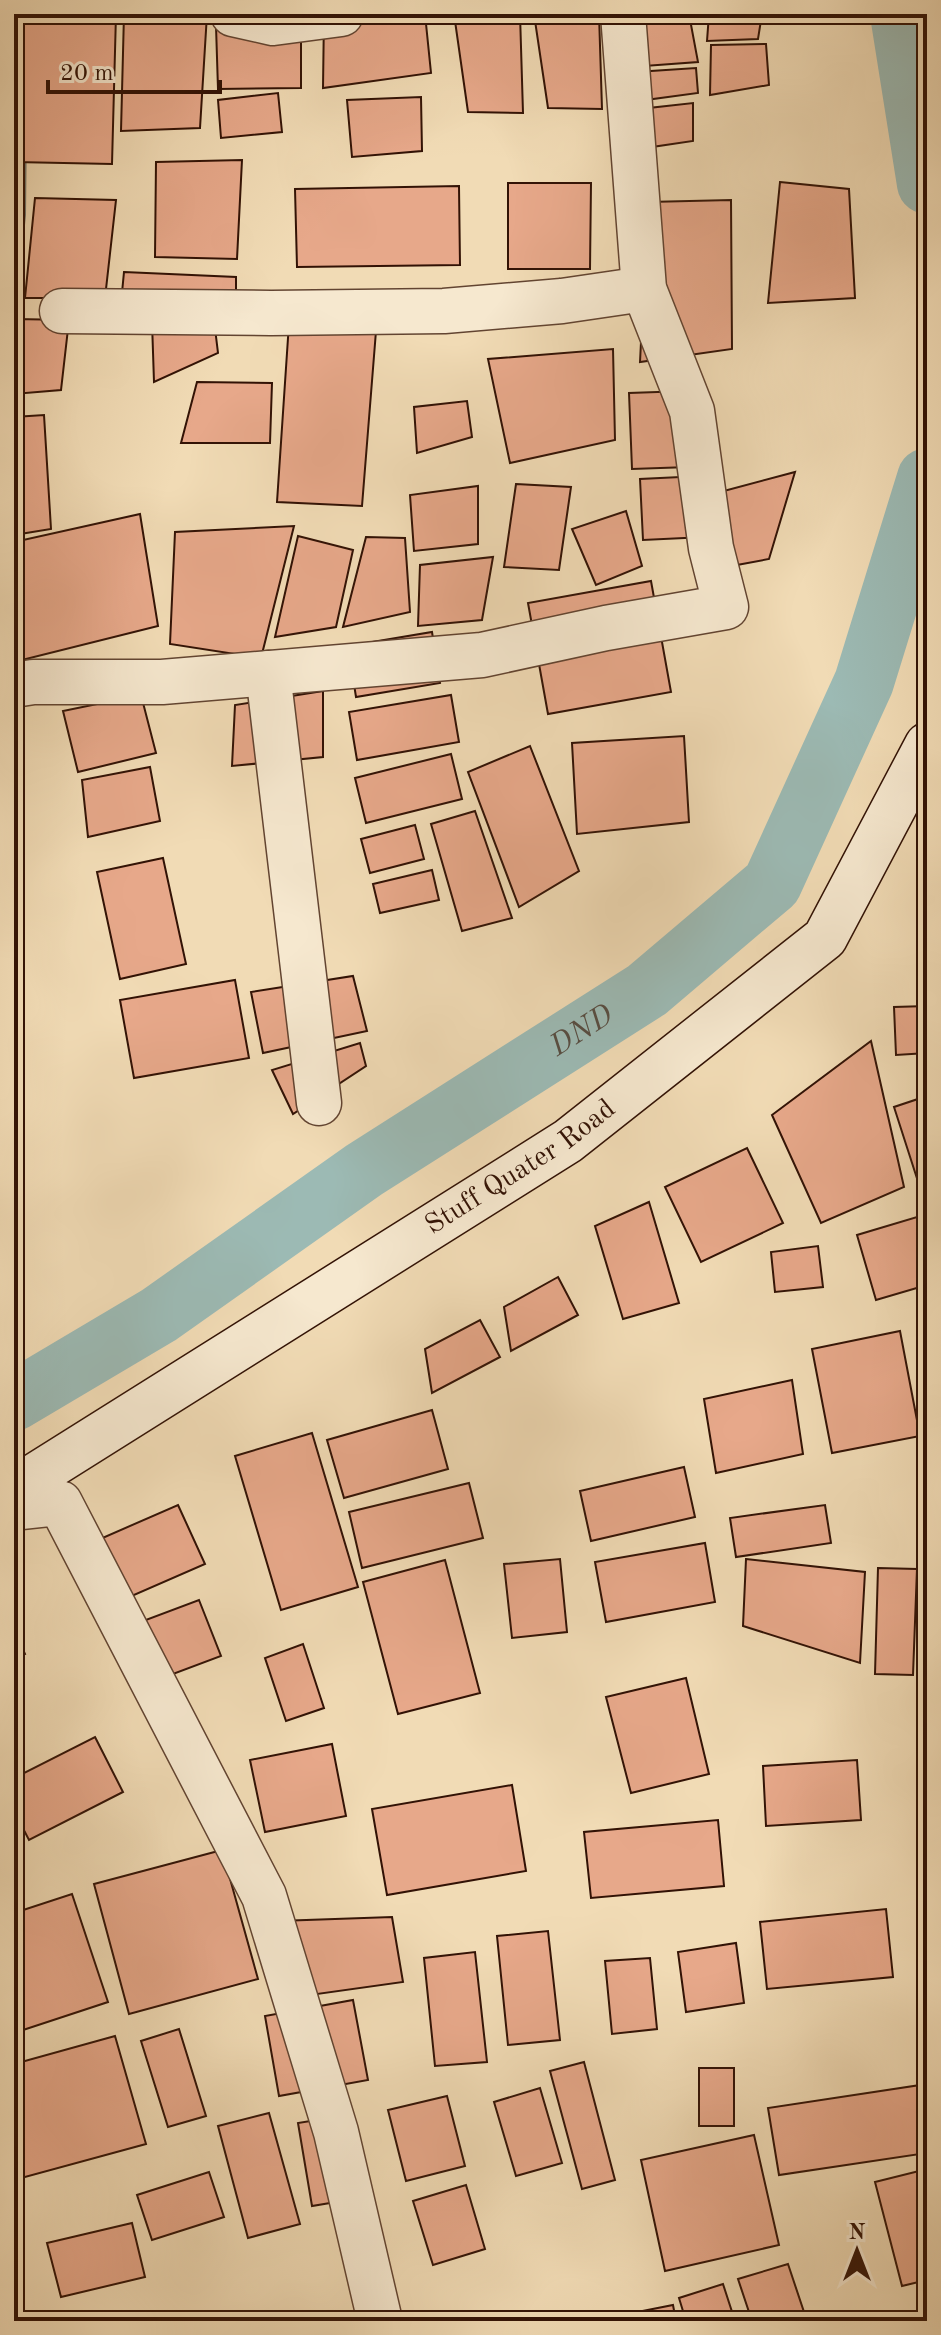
<svg xmlns="http://www.w3.org/2000/svg" width="941" height="2335" viewBox="0 0 941 2335" font-family="'Old Standard TT',serif">
<rect width="100%" height="100%" fill="#f1dbb5"/>
<filter id="stains"><feTurbulence type="fractalNoise" baseFrequency=".0025" numOctaves="4"/><feColorMatrix values="0 0 0 0 .2 0 0 0 0 .09 0 0 0 0 .02 0 0 0 .5 -.17"/></filter>
<radialGradient id="worn" r=".72"><stop offset=".6" stop-color="#630" stop-opacity="0"/><stop offset="1" stop-color="#630" stop-opacity=".3"/></radialGradient>
<path fill="#9cbab4" stroke="#72776e" stroke-width="2" d="M14 29H27L25 215 18 286 14 301Z"/>
<g fill="none" stroke-linecap="round" stroke-linejoin="round">
<g stroke="#9cbab4" stroke-width="60">
<path d="M900 14 927 184"/>
<path id="s1" d="M14 1401 159 1315 364 1170 647 990 772 884 864 682 927 478"/>
</g>
</g>
<g fill="#e7a88a" stroke="#321205" stroke-width="2">
<path d="M14 14H116L112 164 15 162Z"/>
<path d="M124 14H207L200 128 121 131Z"/>
<path d="M324 14H425L431 73 323 88Z"/>
<path d="M454 14H520L523 113 468 112Z"/>
<path d="M534 14H599L602 109 548 108Z"/>
<path d="M629 14H689L698 62 631 67Z"/>
<path d="M709 14H762L758 39 707 41Z"/>
<path d="M301 25V88L218 89 216 26Z"/>
<path d="M766 44 769 85 710 95 711 45Z"/>
<path d="M696 68 698 93 638 101 636 72Z"/>
<path d="M278 93 282 132 221 138 218 100Z"/>
<path d="M421 97 422 151 352 157 347 100Z"/>
<path d="M693 103V141L645 148 640 109Z"/>
<path d="M242 160 237 259 155 257 156 162Z"/>
<path d="M780 182 849 189 855 298 768 303Z"/>
<path d="M508 183H591L590 269H508Z"/>
<path d="M459 186 460 265 297 267 295 189Z"/>
<path d="M35 198 116 200 105 298H25Z"/>
<path d="M731 200 732 349 640 362 648 202Z"/>
<path d="M124 272 236 277V302L121 303Z"/>
<path d="M213 312 218 353 154 382 152 322Z"/>
<path d="M15 319 69 320 61 390 14 394Z"/>
<path d="M289 323 376 331 362 506 277 502Z"/>
<path d="M613 349 615 440 510 463 488 359Z"/>
<path d="M197 382 272 383 270 443H181Z"/>
<path d="M686 391 689 467 632 469 629 393Z"/>
<path d="M467 401 472 437 417 453 414 407Z"/>
<path d="M44 415 51 529 14 535V417Z"/>
<path d="M795 472 769 559 726 567 720 492Z"/>
<path d="M701 476 705 537 643 540 640 479Z"/>
<path d="M516 484 571 487 559 570 504 567Z"/>
<path d="M478 486V544L414 551 410 495Z"/>
<path d="M626 511 642 566 596 585 572 529Z"/>
<path d="M140 514 158 626 14 662V542Z"/>
<path d="M294 526 261 658 170 644 175 532Z"/>
<path d="M298 536 353 550 336 627 275 637Z"/>
<path d="M366 537 405 538 410 612 343 627Z"/>
<path d="M493 557 482 620 418 626 420 565Z"/>
<path d="M651 581 671 692 548 714 528 603Z"/>
<path d="M432 632 440 683 356 697 348 646Z"/>
<path d="M323 691V757L232 766 235 705Z"/>
<path d="M141 695 156 753 78 772 63 711Z"/>
<path d="M451 695 459 742 357 760 349 712Z"/>
<path d="M684 736 689 822 577 834 572 743Z"/>
<path d="M530 746 579 871 519 907 468 772Z"/>
<path d="M451 754 462 799 366 823 355 778Z"/>
<path d="M150 767 160 821 88 837 82 780Z"/>
<path d="M475 811 512 918 462 931 431 824Z"/>
<path d="M415 825 424 859 370 873 361 839Z"/>
<path d="M163 858 186 964 120 979 97 872Z"/>
<path d="M432 870 439 900 380 913 373 884Z"/>
<path d="M353 976 367 1031 263 1053 251 992Z"/>
<path d="M235 980 249 1058 134 1078 120 1000Z"/>
<path d="M927 1006V1053L896 1055 894 1007Z"/>
<path d="M871 1041 904 1187 821 1223 772 1115Z"/>
<path d="M360 1043 366 1066 293 1114 272 1070Z"/>
<path d="M927 1096V1192L922 1194 894 1107Z"/>
<path d="M747 1148 783 1223 701 1262 665 1187Z"/>
<path d="M649 1202 679 1303 623 1319 595 1226Z"/>
<path d="M927 1214V1285L876 1300 857 1235Z"/>
<path d="M818 1246 823 1287 775 1292 771 1252Z"/>
<path d="M558 1277 578 1315 511 1351 504 1307Z"/>
<path d="M480 1320 500 1357 432 1393 425 1349Z"/>
<path d="M900 1331 920 1436 832 1453 812 1349Z"/>
<path d="M792 1380 803 1454 716 1473 704 1399Z"/>
<path d="M432 1410 448 1469 344 1498 327 1440Z"/>
<path d="M312 1433 358 1587 281 1610 235 1456Z"/>
<path d="M684 1467 695 1517 591 1541 580 1491Z"/>
<path d="M469 1483 483 1538 362 1568 349 1512Z"/>
<path d="M178 1505 205 1564 118 1602 91 1543Z"/>
<path d="M825 1505 831 1543 736 1557 730 1518Z"/>
<path d="M705 1543 715 1602 606 1622 595 1562Z"/>
<path d="M560 1559 567 1632 512 1638 504 1564Z"/>
<path d="M746 1559 865 1572 860 1663 743 1626Z"/>
<path d="M445 1560 480 1693 398 1714 363 1582Z"/>
<path d="M878 1568 917 1569 913 1675 875 1674Z"/>
<path d="M199 1600 221 1656 133 1689 111 1633Z"/>
<path d="M14 1630 25 1654 14 1659Z"/>
<path d="M303 1644 324 1708 286 1721 265 1658Z"/>
<path d="M686 1678 709 1774 631 1793 606 1697Z"/>
<path d="M95 1737 123 1792 29 1840 14 1811V1778Z"/>
<path d="M332 1744 346 1816 265 1832 250 1760Z"/>
<path d="M857 1760 861 1820 766 1826 763 1766Z"/>
<path d="M512 1785 526 1871 387 1895 372 1809Z"/>
<path d="M718 1820 724 1886 591 1898 584 1832Z"/>
<path d="M222 1850 258 1979 129 2014 94 1884Z"/>
<path d="M72 1894 108 2002 14 2033V1913Z"/>
<path d="M886 1909 893 1977 767 1989 760 1922Z"/>
<path d="M392 1917 403 1982 296 1997 278 1921Z"/>
<path d="M548 1931 560 2040 508 2045 497 1936Z"/>
<path d="M736 1943 744 2003 686 2012 678 1952Z"/>
<path d="M475 1952 487 2062 435 2066 424 1958Z"/>
<path d="M650 1958 657 2029 612 2034 605 1961Z"/>
<path d="M353 2000 368 2080 279 2096 265 2016Z"/>
<path d="M179 2029 206 2116 168 2127 141 2041Z"/>
<path d="M115 2036 146 2144 14 2180V2064Z"/>
<path d="M584 2062 615 2180 582 2189 550 2071Z"/>
<rect x="699" y="2068" width="35" height="58"/>
<path d="M927 2084V2153L779 2175 768 2108Z"/>
<path d="M540 2088 562 2163 516 2176 494 2102Z"/>
<path d="M447 2096 465 2166 406 2181 388 2110Z"/>
<path d="M269 2113 300 2224 248 2238 218 2126Z"/>
<path d="M341 2116 354 2199 312 2206 298 2123Z"/>
<path d="M754 2135 779 2245 665 2271 641 2160Z"/>
<path d="M927 2169V2280L902 2286 875 2182Z"/>
<path d="M209 2172 224 2217 152 2240 137 2195Z"/>
<path d="M466 2185 485 2249 433 2265 413 2201Z"/>
<path d="M132 2223 145 2277 61 2297 47 2243Z"/>
<path d="M788 2264 807 2321H752L738 2279Z"/>
<path d="M723 2284 735 2321H686L679 2298Z"/>
<path d="M673 2305 676 2321H618L617 2316Z"/>
<path d="M599 2315V2321H560Z"/>
<path d="M904 2315V2321H868Z"/>
</g>
<g fill="none" stroke-linecap="round" stroke-linejoin="round">
<g stroke="#624431" stroke-width="47">
<g id="street">
<path d="M233 14 273 23 341 14"/>
<path d="M62 311 271 313 444 311 562 301 644 289"/>
<path d="M268 673 319 1103"/>
<path d="M14 685 33 682H162L482 655 606 628 726 607 711 548 692 411 644 289 623 14"/>
<path d="M14 1508 60 1503 264 1896 336 2132 380 2321"/>
</g>
</g>
<g stroke="#321205" stroke-width="47">
<g id="secondary">
<path id="s2" d="M14 1489 568 1141 825 938 927 745"/>
</g>
</g>
<use href="#street" stroke="#f6e8cf" stroke-width="44"/>
<use href="#secondary" stroke="#f6e8cf" stroke-width="44"/>
</g>
<g text-anchor="middle" dominant-baseline="central" stroke-width="6" stroke-linejoin="round" paint-order="stroke">
<g font-size="28" fill="#321205" stroke="#f6e8cf">
<text stroke="none"><textPath href="#s2" startOffset="600">Stuff Quater Road</textPath></text>
</g>
<g font-size="30" font-style="italic" fill="#574d42" stroke="#f6e8cf">
<text stroke="none"><textPath href="#s1" startOffset="678">DND</textPath></text>
</g>
</g>
<rect width="941" height="2335" fill="none" stroke="#f1dbb5" stroke-width="48"/>
<rect x="16" y="16" width="909" height="2303" fill="none" stroke="#321205" stroke-width="4"/>
<rect x="24" y="24" width="893" height="2287" fill="none" stroke="#321205" stroke-width="2"/>
<g transform="translate(857 2251)" stroke="#f6e8cf" stroke-width="6" paint-order="stroke">
<path d="M0-6L14 30L0 20L-14 30Z" fill="#321205"/>
<text y="-12" font-size="22" font-weight="bold" text-anchor="middle" fill="#321205">N</text>
</g>
<path d="M48 80v12h172v-12" fill="none" stroke="#321205" stroke-width="4"/>
<text x="60" y="80" font-size="24" fill="#321205" stroke="#f6e8cf" stroke-width="6" paint-order="stroke">20 m</text>
<rect width="100%" height="100%" filter="url(#stains)"/>
<rect width="100%" height="100%" fill="url(#worn)"/>
</svg>
